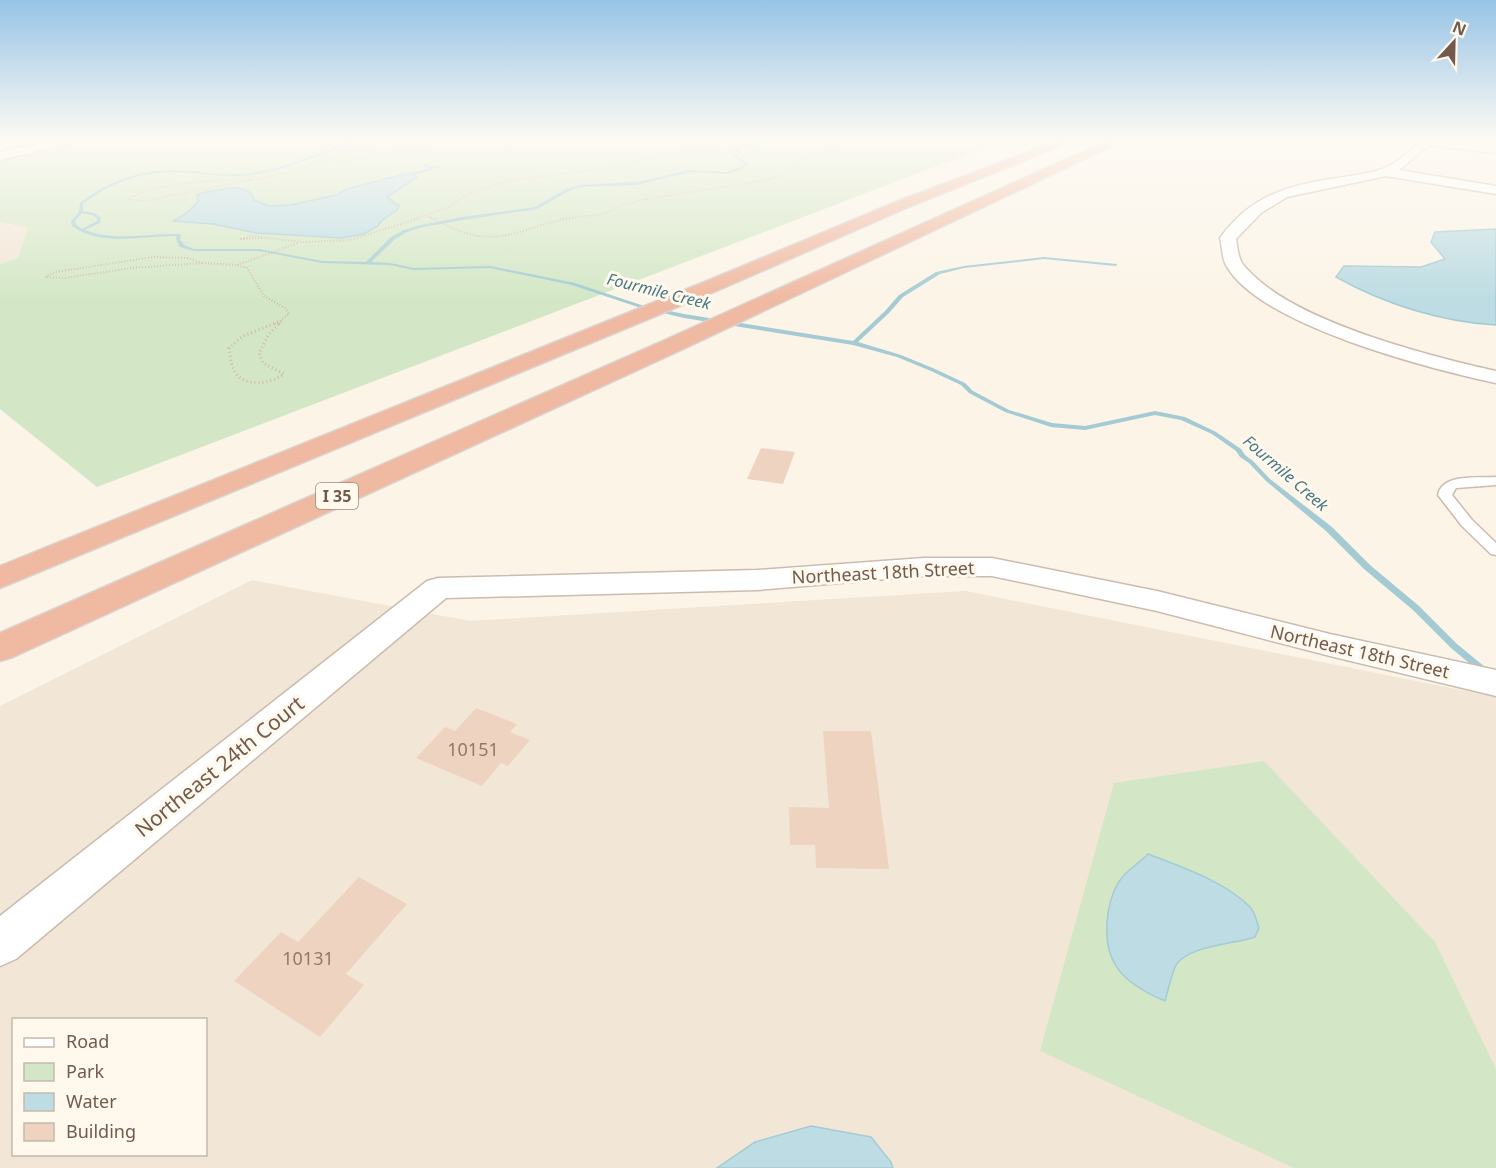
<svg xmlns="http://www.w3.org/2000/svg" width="1496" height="1168" viewBox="0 0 1496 1168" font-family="'Noto Sans',sans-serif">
<rect width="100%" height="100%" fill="#fbf4e7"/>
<g fill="#f2e6d6" fill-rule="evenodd">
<path d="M0 222 28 228 18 258 0 264Z"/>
<path d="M252 580 470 621 966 591 1496 697V1168H0V706ZM14 1020H206V1154H14Z"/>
</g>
<g fill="#d3e7c6">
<path d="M94 138H1010L97 487 0 409V264L18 258 28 228 0 222V160Z"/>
<path d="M1264 761 1435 942 1496 1069V1168H1294L1040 1051 1114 783Z"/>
</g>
<g fill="#bddce3" stroke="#a4cbd4" stroke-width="1.5">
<path d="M412 174 417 176 416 178 387 197 399 206 397 210 381 221 378 226 364 234 342 238 256 233 214 224 173 221 184 215 198 202 197 195 201 193C216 191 240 182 252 194L254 200 269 206 291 205 336 195 347 189 401 175Z"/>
<path d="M1496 229V325C1441 322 1384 304 1336 277L1344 266 1421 267 1445 259 1431 242 1435 232Z"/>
<path d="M1148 854C1180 866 1226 882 1250 907 1255 912 1257 922 1259 928L1255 937C1235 944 1187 946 1176 965 1171 976 1168 990 1165 1001 1122 983 1101 962 1108 913 1110 900 1114 886 1124 875 1131 868 1141 861 1148 854Z"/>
<path d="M811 1126 871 1137 891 1162 893 1168H717L755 1142Z"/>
</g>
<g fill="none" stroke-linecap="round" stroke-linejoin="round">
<g fill="#a4cbd4" fill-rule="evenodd">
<path d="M349 138H352L355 140 347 146C315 156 284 171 250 175 226 178 201 173 177 172 142 171 110 183 83 204V211L94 213 101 218 100 223 85 230C115 242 148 233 179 234L181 235 180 239 184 245 194 249H259L322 261 366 262 391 237 404 230 421 225 462 217 535 207 566 189 580 185 637 182 690 170 726 172 738 168 745 164 733 156 736 153 735 147 779 138 738 149 740 153 737 156 749 164 741 170 726 174 690 172 637 185 580 187 569 191 537 209 462 220 423 227 407 232 395 239 371 262 390 263 414 268 490 266 575 283 641 305 684 314 853 341 885 311 899 295 936 272 964 266 1044 257 1117 264V265L1115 266 1044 259 964 268 940 274 903 297 889 313 858 342 901 355 935 369 965 383 973 391 1009 410 1052 423 1085 426 1155 411 1185 417 1216 432 1241 449 1245 455 1253 461 1270 479 1332 527 1370 565 1419 606 1457 644 1496 676V684L1493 683 1451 648 1413 610 1364 569 1326 531 1266 481 1249 463 1240 457 1236 451 1212 434 1181 420 1155 415 1085 430 1051 427 1005 412 969 393 961 385 931 371 897 357 853 345 684 318 638 307 572 285 490 268 414 270 390 265 322 263 259 251H194L180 247 176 239 177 236C142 235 103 248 72 226L71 221 79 212 80 203C112 178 146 168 187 171 209 173 231 176 252 173 284 169 314 154 345 144L351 140ZM82 213 92 215 97 218V221L82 229 76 225 75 221Z"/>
<path d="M424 163 430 166 444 167 432 168V170L411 175V173L428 169 423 165Z"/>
</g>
</g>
<g fill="#eed4c0">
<path d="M761 448 795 452 783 484 747 479Z"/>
<path d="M476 708 517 724 510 732 530 740 508 766 501 763 482 786 416 758 445 727 455 731Z"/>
<path d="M823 731H871L889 869 816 868 815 845H790L789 807 829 808Z"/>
<path d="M359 877 407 904 346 974 364 985 320 1037 234 981 281 932 298 942Z"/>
</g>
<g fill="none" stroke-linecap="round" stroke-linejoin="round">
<g stroke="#ccbcae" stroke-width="3">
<path id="service" d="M1496 477V485L1456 488 1452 495 1472 520 1496 543V555L1491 554 1462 526 1438 495C1442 473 1479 478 1496 477Z"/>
</g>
<g stroke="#ccbcae" stroke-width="3">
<g id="minor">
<path d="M1423 138 1496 145V153L1429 145 1399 170 1496 186V194L1386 176 1287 197 1261 213 1236 239C1237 246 1238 255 1241 261 1243 266 1249 271 1253 275 1301 323 1429 356 1496 371V383C1431 369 1258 325 1226 265 1222 258 1222 246 1220 238 1250 196 1288 185 1337 178 1353 175 1371 174 1387 167 1401 160 1412 149 1423 138Z"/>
<path d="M924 558H992L1157 591 1330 634 1496 670V696L1330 656 1157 611 992 576H924L757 590 446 598 16 959 0 966V916L427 581 438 578 757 570Z"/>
</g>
</g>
<g stroke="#d0beae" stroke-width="3">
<path id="secondary" d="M61 138H82L80 141 0 160V152Z"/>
</g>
<g stroke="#dad4d1" stroke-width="3">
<g id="motorway">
<path d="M1064 138H1081L911 206 721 289 0 588V566L707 281 901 200Z"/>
<path d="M1113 138H1129L681 350 13 657 0 661V633L665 340Z"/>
</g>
</g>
<g stroke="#d3b7a4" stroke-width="1.5" stroke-dasharray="1 2" stroke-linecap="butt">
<path d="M521 138H557"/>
<path d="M318 163 353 160 420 145 477 138"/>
<path d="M250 180H253"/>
<path d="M250 180 145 201 128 199C163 181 212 180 250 180Z"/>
<path d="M250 180 279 175 371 145 376 142 373 138"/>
<path d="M428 216 434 219"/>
<path d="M414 219 449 207 468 194 505 181 599 169 749 138"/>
<path d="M560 219 603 214 625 204 647 199 761 181 783 175 802 158 826 152 844 141 860 138"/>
</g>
<g stroke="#d3b7a4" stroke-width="2" stroke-dasharray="1 2" stroke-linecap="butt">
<path d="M431 218C446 225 462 234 479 236 512 241 543 220 575 218"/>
<path d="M262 238 241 239 252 236 302 242 350 240 420 218"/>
<path d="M154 257 188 258 202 263 131 268 65 278 45 277 55 272Z"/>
<path d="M202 263 237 265 247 268 264 296 285 308 289 314 275 324"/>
<path d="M237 265 298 243"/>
<path d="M279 324 283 320"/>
</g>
<path stroke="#d3b7a4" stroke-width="3" stroke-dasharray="1 3" stroke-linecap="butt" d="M278 322 243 336 229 348C230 356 231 365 235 372 245 388 271 384 284 374L263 363 259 353 269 334 281 322"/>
<use href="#service" fill="#fff" fill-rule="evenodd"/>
<use href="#minor" fill="#fff" fill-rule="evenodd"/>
<use href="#secondary" fill="#fff" fill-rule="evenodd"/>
<use href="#motorway" fill="#f0b9a2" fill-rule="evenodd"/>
</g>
<linearGradient id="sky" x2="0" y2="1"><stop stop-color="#97c4e6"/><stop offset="0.46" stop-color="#fdfaf4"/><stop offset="1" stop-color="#fdfaf4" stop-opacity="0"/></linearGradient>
<rect width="1496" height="301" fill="url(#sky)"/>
<g text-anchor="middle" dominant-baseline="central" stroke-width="6" stroke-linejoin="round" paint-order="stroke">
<g font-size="16" font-style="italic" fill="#487984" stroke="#fef8ed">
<text transform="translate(659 291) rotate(14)">Fourmile Creek</text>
<text transform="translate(1286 473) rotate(41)">Fourmile Creek</text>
</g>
<rect fill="#fef8ed" stroke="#9c8a7d" stroke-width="1.5" x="316" y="483" width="42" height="26" rx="4.5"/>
<g font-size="16" font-weight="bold" fill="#725b4d">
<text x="337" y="496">I 35</text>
</g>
<g font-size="18" fill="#725b4d" stroke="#fef8ed">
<text transform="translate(883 572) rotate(-3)">Northeast 18th Street</text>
<text transform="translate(1360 651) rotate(13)">Northeast 18th Street</text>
</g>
<g font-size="18" fill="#91796a">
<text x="473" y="749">10151</text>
<text x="308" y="958">10131</text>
</g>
<g font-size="21" fill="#725b4d" stroke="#fef8ed">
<text transform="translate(219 766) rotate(-39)">Northeast 24th Court</text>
</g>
</g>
<rect x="12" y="1018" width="195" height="138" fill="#fef8ed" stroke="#c6b9ad" stroke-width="1.5"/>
<rect x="24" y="1038" width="30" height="9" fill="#ffffff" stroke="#c6b9ad" stroke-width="1.5"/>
<text x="66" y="1048" font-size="18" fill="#725b4d">Road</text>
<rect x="24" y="1063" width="30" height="18" fill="#d3e7c6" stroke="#c6b9ad" stroke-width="1.5"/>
<text x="66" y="1078" font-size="18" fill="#725b4d">Park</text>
<rect x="24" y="1093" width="30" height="18" fill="#bddce3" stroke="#c6b9ad" stroke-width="1.5"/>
<text x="66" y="1108" font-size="18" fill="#725b4d">Water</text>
<rect x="24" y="1123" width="30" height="18" fill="#eed4c0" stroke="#c6b9ad" stroke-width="1.5"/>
<text x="66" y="1138" font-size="18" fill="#725b4d">Building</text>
<g transform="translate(1454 42) rotate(22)" stroke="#fef8ed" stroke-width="4.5" paint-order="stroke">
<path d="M0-4.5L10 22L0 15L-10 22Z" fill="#725b4d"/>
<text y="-9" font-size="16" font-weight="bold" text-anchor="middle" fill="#725b4d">N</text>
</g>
</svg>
